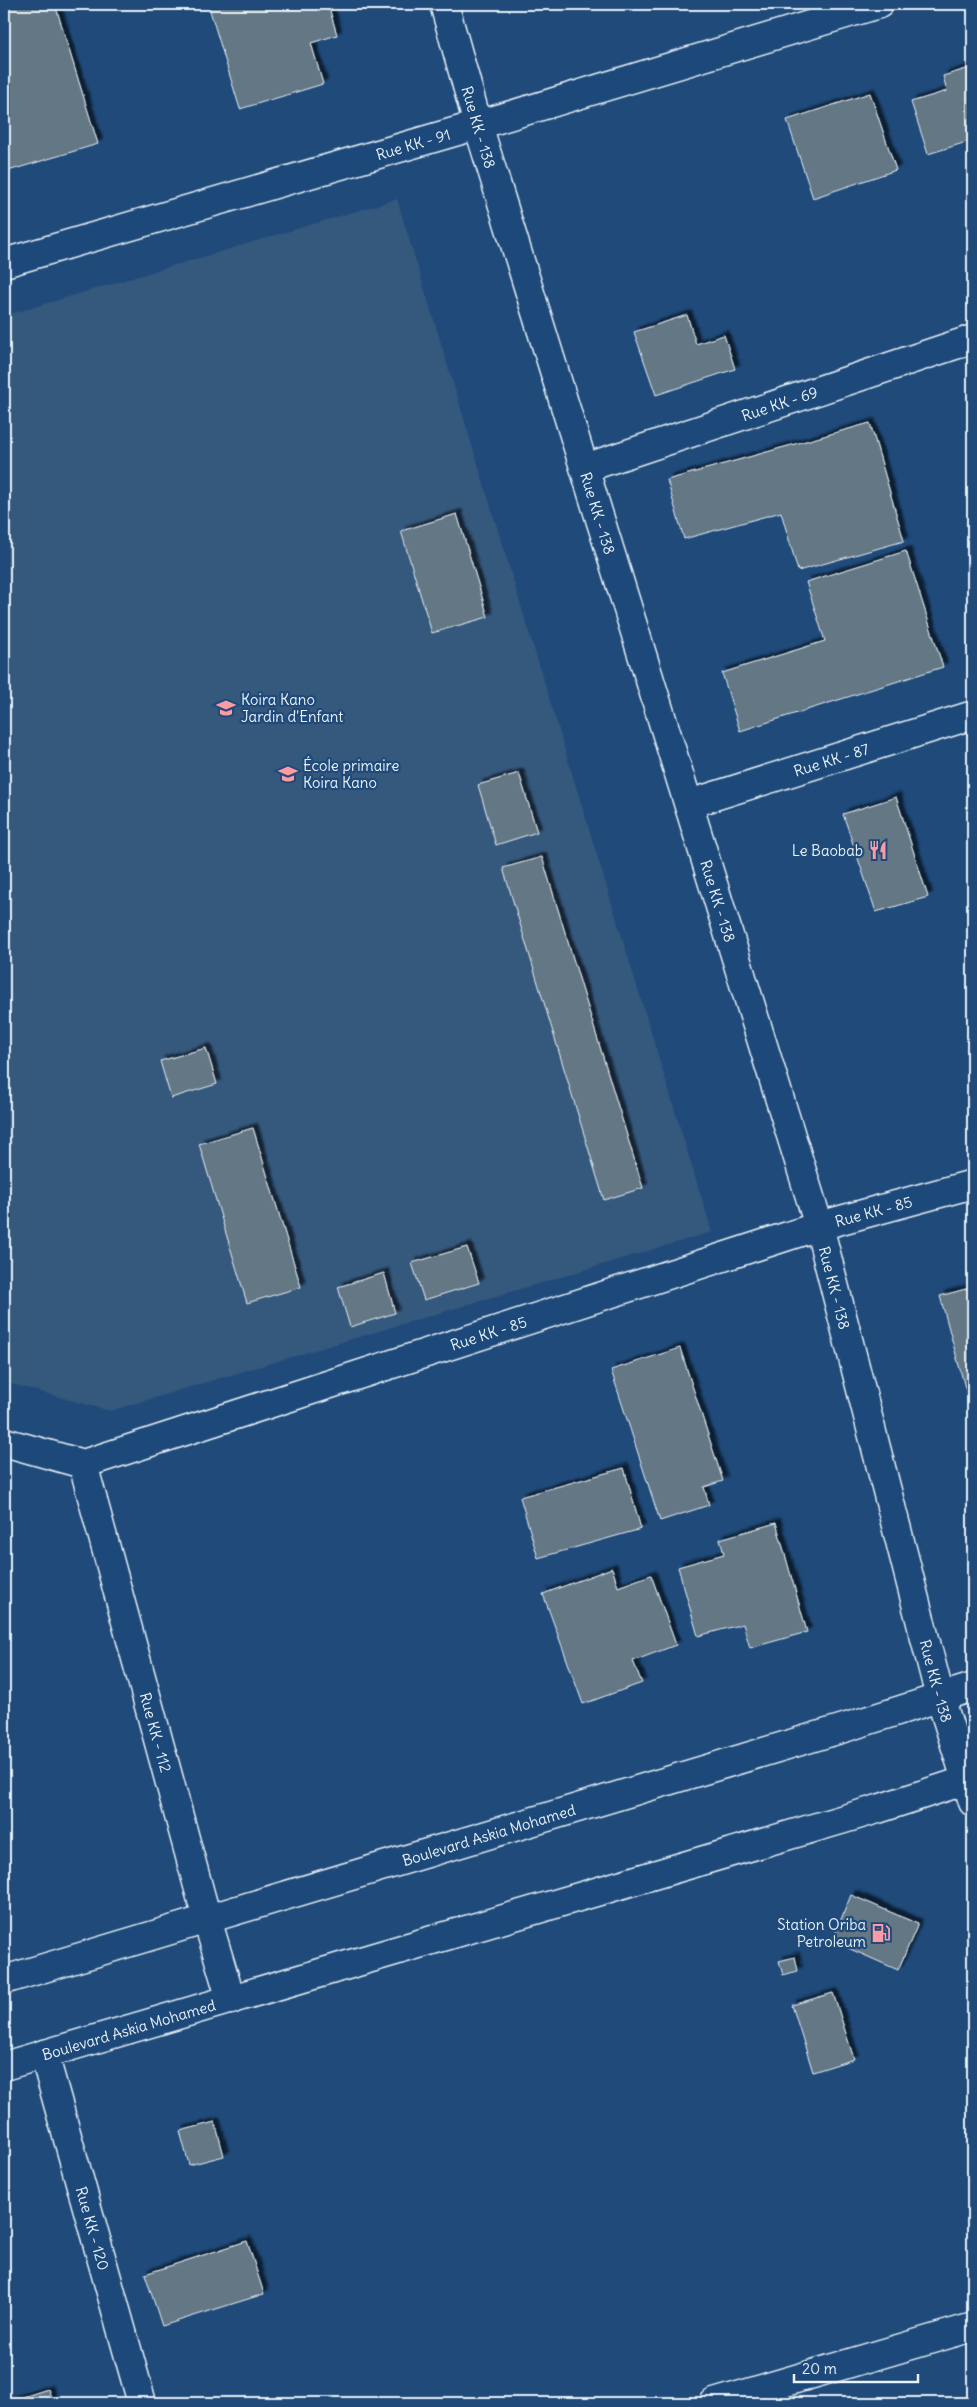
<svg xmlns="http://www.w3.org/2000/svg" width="977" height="2407" viewBox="0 0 977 2407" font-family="Delius,sans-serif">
<defs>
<filter id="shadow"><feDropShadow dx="4.5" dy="-4.5" stdDeviation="1" flood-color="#0009"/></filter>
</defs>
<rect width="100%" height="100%" fill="#1f4a7a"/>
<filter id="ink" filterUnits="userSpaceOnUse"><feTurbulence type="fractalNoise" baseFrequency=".02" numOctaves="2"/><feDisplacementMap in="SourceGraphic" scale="10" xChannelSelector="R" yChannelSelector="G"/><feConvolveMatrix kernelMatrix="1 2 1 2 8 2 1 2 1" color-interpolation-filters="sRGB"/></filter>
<g filter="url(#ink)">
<path fill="#34587d" d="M397 199 712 1232 110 1411 4 1382V316Z"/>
<g fill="#647785" stroke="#e8f1f8" filter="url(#shadow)">
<path d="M4 4H55L98 144 8 171 4 157Z"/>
<path d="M208 4H328L337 35 311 43 323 84 240 109Z"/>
<path d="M973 67V140L928 154 911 102 947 91 943 76Z"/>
<path d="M870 93 896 170 813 198 787 120Z"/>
<path d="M687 315 696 344 724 335 735 369 656 395 634 332Z"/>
<path d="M870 423 904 541 798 571 781 512 684 539 667 480Z"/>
<path d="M457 514 488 617 432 633 401 531Z"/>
<path d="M906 551 943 667 740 731 722 673 825 641 806 582Z"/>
<path d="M519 773 537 832 496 845 478 785Z"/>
<path d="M896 797 928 897 876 912 843 814Z"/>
<path d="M542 857 643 1188 604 1200 503 868Z"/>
<path d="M206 1048 217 1084 171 1098 160 1061Z"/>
<path d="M253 1128 301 1287 247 1303 199 1144Z"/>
<path d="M467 1247 479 1283 424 1300 412 1263Z"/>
<path d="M384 1273 395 1313 350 1327 338 1287Z"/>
<path d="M973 1287V1405L970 1406 940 1296Z"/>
<path d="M680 1348 723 1481 704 1487 709 1505 660 1521 611 1370Z"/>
<path d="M624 1468 641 1529 538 1558 520 1497Z"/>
<path d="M776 1523 807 1632 750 1648 743 1624 698 1636 678 1567 724 1554 720 1539Z"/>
<path d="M612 1568 618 1587 651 1575 676 1645 633 1661 642 1683 583 1704 543 1594Z"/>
<path d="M851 1895 918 1924 898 1970 832 1941Z"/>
<path d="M795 1957 798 1971 783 1975 779 1961Z"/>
<path d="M833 1993 854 2059 813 2072 792 2005Z"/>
<path d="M215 2122 224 2156 189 2165 180 2131Z"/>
<path d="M247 2241 264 2294 162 2326 145 2274Z"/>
<path d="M48 2389 53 2403H4Z"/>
</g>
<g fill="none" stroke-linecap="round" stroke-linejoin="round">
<g stroke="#e8f1f8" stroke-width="31">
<g id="street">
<path id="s1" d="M444 4 478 125 819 1226 940 1697 973 1802"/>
<path id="s2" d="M4 263 478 125 879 4"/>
<path id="s3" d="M585 468 973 339"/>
<path id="s4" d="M689 804 973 715"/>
<path id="s5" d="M4 1442 83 1464 819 1226 973 1184"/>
<path id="s6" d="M83 1464 207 1919 231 2000"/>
<path id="s7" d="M44 2054 142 2403"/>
<path d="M714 2403 973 2327"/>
</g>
</g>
<g stroke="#e8f1f8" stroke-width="31">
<g id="primary">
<path id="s8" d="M4 1980 844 1728 973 1687"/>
<path id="s9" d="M4 2066 878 1809 973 1778"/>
</g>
</g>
<use href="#street" stroke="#1f4a7a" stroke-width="28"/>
<use href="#primary" stroke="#1f4a7a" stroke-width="28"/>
</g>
</g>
<defs>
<g id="school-bare" transform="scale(1.5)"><path d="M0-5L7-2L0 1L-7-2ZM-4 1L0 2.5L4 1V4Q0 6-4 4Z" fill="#ff9aa2" stroke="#1f4a7a" stroke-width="2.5" paint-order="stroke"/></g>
<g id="restaurant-bare" transform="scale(1.5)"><path d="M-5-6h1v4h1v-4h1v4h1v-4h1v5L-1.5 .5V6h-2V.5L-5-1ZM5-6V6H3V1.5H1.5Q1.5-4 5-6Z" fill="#ff9aa2" stroke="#1f4a7a" stroke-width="2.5" paint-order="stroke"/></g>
<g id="fuel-bare" transform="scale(1.5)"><path d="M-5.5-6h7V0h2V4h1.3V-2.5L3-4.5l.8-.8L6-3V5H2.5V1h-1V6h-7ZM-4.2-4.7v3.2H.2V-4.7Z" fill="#ff9aa2" stroke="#1f4a7a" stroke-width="2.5" paint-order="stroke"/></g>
</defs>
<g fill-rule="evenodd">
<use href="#school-bare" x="226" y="708"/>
<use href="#school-bare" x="288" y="774"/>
<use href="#restaurant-bare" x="878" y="850"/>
<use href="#fuel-bare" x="881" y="1933"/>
</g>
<g text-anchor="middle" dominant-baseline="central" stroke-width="4.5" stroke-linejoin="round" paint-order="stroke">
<g font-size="15" fill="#e8f1f8" stroke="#1f4a7a">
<text stroke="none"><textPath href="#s1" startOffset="128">Rue KK - 138</textPath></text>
<text stroke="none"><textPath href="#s2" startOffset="426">Rue KK - 91</textPath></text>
<text stroke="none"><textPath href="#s3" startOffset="205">Rue KK - 69</textPath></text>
<text stroke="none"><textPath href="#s1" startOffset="532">Rue KK - 138</textPath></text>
<text stroke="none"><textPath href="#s4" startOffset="149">Rue KK - 87</textPath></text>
<text stroke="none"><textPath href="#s1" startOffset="938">Rue KK - 138</textPath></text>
<text stroke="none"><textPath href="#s5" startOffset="912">Rue KK - 85</textPath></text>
<text stroke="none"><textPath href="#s1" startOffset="1342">Rue KK - 138</textPath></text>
<text stroke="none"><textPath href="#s5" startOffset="508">Rue KK - 85</textPath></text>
<text stroke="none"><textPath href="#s1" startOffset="1748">Rue KK - 138</textPath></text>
<text stroke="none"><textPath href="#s6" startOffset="278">Rue KK - 112</textPath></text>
<text stroke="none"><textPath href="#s8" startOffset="506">Boulevard Askia Mohamed</textPath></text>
<text stroke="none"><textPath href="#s9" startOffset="130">Boulevard Askia Mohamed</textPath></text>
<text stroke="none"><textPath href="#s7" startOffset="181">Rue KK - 120</textPath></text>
</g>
<g font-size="15" fill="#e8f1f8" stroke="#1f4a7a" text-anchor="start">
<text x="241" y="699">Koira Kano<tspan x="241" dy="17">Jardin d'Enfant</tspan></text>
<text x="303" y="765">École primaire<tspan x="303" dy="17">Koira Kano</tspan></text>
<text x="863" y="850" text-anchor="end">Le Baobab</text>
<text x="866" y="1924" text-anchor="end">Station Oriba<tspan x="866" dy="17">Petroleum</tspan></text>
</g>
</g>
<rect width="977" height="2407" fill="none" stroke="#1f4a7a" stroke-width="20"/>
<rect x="10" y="10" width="957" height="2387" fill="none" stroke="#e8f1f8" stroke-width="2" filter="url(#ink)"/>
<path d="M794 2374v8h124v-8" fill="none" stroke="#e8f1f8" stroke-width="2.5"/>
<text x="802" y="2374" font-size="15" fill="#e8f1f8" stroke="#1f4a7a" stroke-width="4" paint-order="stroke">20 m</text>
</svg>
